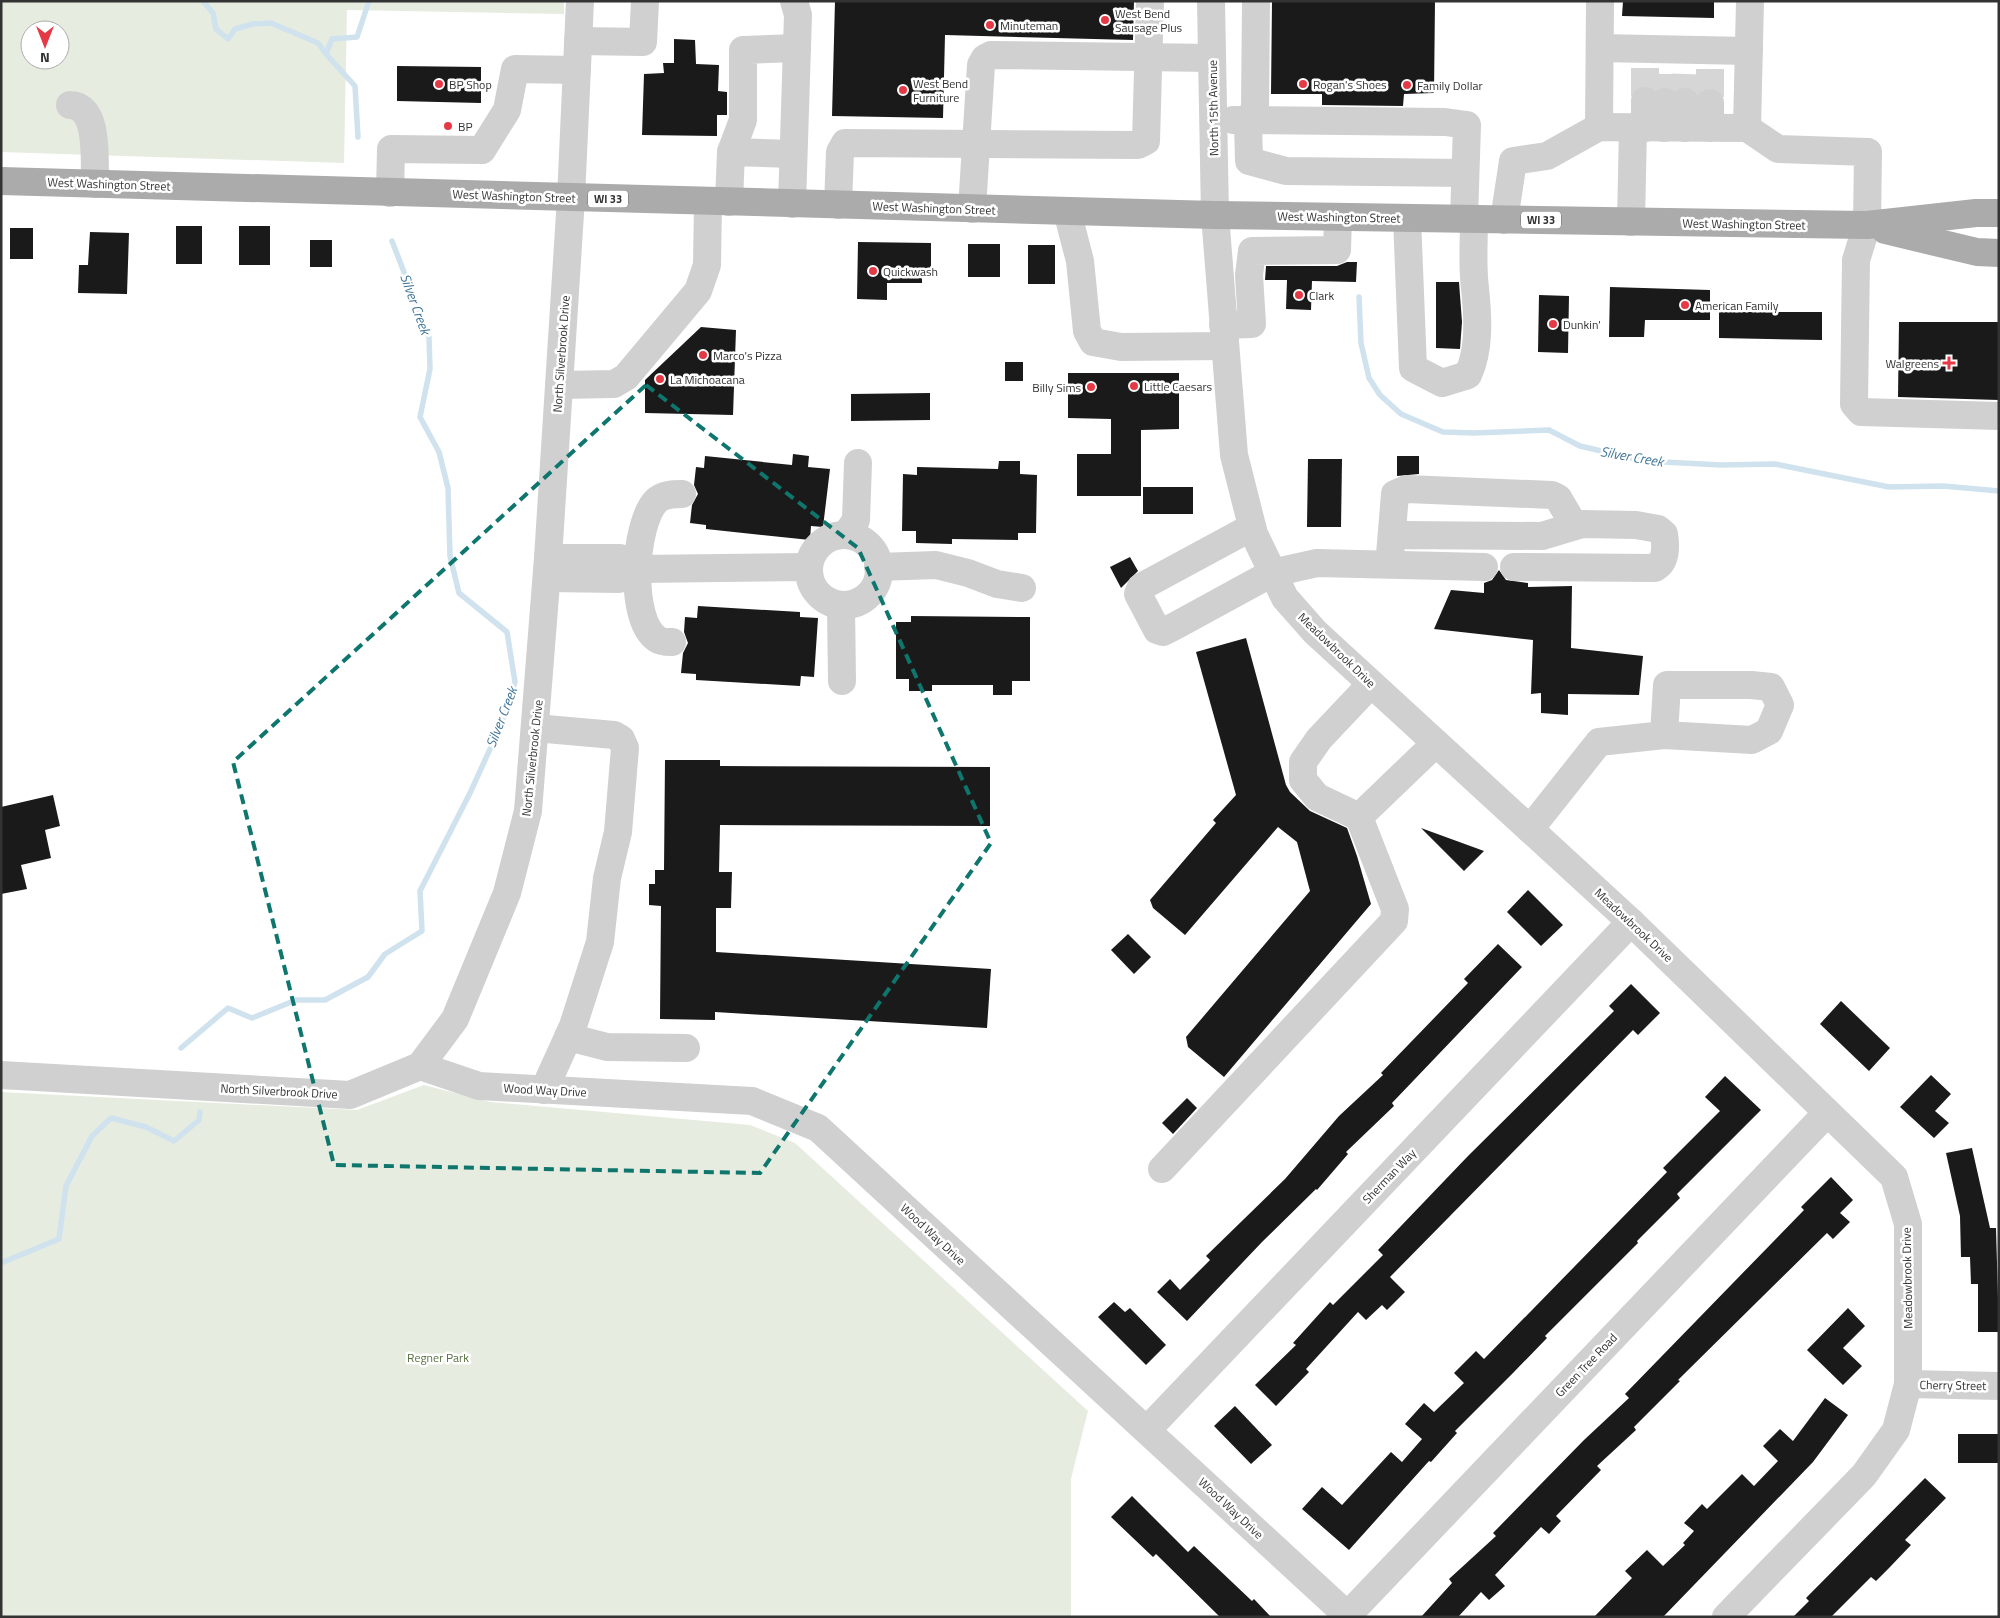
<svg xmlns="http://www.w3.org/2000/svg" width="2000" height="1618" viewBox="0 0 2000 1618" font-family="'Titillium Web',sans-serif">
<rect width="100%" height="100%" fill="#fff"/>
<g fill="#e6ecdf" fill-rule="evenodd">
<path d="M1 1H564V14L347 10 344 163 1 152ZM30 30H60V60H30Z"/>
<path d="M424 1085 490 1102 750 1125 795 1143 1088 1411 1071 1479V1617H1V1092L357 1110Z"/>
</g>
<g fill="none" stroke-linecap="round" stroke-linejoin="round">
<g stroke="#cfe2ee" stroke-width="5.5">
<path d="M203 1 213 13 216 29 228 39 235 29 253 24 271 23 318 43 326 54"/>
<path d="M358 137 355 86 326 54 332 39 357 37 369 1"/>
<path d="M1359 297 1361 343 1369 378 1380 395 1401 414 1443 432 1474 433 1549 430 1580 446 1644 461 1721 465 1775 464 1889 487 1943 486 1999 491"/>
<path d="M181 1048 228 1008 252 1018 296 1000H325L368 977 385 954 422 931 420 891 470 793 501 725 515 682 507 632 459 593 450 556 448 488 439 452 420 417 430 369 429 337 392 241"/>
<path d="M1 1263 59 1239 66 1186 92 1136 111 1118 146 1127 174 1141 199 1120 200 1112"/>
</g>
</g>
<g fill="#1a1a1a">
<path d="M835 1H1134L1133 40 945 35 943 118 832 116Z"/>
<path d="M1272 1H1435L1434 93 1404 94 1403 106 1322 105V94H1271Z"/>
<path d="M1623 1H1714V18L1622 16Z"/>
<path d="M674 39 695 40 696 64 719 65 718 91 727 92V115H717V136L642 135 644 74 664 73 663 63H674Z"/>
<path d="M397 66 481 67V103L397 101Z"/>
<rect x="176" y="226" width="26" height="38"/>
<rect x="239" y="226" width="31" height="39"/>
<rect x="10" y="228" width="23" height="31"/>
<path d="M90 232 129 233 127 294 78 293 79 265H88Z"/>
<rect x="310" y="240" width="22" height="27"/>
<path d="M858 242 931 243V275H922V283H887V300L857 299Z"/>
<rect x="968" y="244" width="32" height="33"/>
<rect x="1028" y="245" width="27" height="39"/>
<path d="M1347 262H1357L1356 282 1312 281 1311 310 1286 309 1287 280H1265L1266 266H1337Z"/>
<path d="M1436 282H1459L1462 322 1460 349 1436 348Z"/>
<path d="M1610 287 1710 290V320H1645L1644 337H1609Z"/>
<path d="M1539 295 1569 296 1568 353 1538 352Z"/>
<path d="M1719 312H1822V340L1719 338Z"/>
<path d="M1899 322H1999V400L1898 397Z"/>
<path d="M701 327 736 330 733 415 645 413V380Z"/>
<rect x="1005" y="362" width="18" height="19"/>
<path d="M1068 373H1179V429L1141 430V496H1077V454H1111V419L1068 418Z"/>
<path d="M930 393V420L851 421V394Z"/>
<path d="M793 454 809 456 808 467 830 469 823 527 811 526 810 540 706 529V525L690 523 692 505 698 494 694 485 696 467 704 468 705 456 792 465Z"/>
<path d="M1397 456H1419V474L1397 476Z"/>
<path d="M1308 459H1342L1341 527H1307Z"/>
<path d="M999 461H1020V474L1037 475 1036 533H1018V540L952 539V544L916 543V531H902L903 474 917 475V467L998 469Z"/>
<rect x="1143" y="487" width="50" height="27"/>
<path d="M1130 557 1138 571 1121 588 1110 567Z"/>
<path d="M1499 570 1506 580 1528 583V587L1572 586 1571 648 1643 656 1639 695 1568 694V715L1541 713V693L1531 694 1533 640 1434 629 1451 590 1484 593V583L1492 580Z"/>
<path d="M698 606 800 612V617L818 618 814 677 801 676 800 686 696 680V674L681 673 683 653 688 643 684 632 685 617 697 618Z"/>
<path d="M911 616 1030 617V681H1012V695H993V685H932V691H909V679H896V622H911Z"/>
<path d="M1246 638 1286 785 1290 792 1310 811 1347 828 1357 856 1371 904 1224 1077 1188 1047 1186 1037 1310 891 1297 842 1278 827 1185 935 1153 908 1150 900 1216 823 1213 820 1236 795 1196 652Z"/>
<path d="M665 760H720V766L990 767V826L720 825 719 872H732L731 908H716V952L991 969 987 1028 715 1012V1020L660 1019 661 906 649 905V884H655V870H664Z"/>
<path d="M53 795 60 826 45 830 51 858 21 865 27 889 1 894V807Z"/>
<path d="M1421 828 1484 851 1464 871Z"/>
<path d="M1528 890 1563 925 1541 946 1507 912Z"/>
<path d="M1128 934 1151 957 1134 974 1111 950Z"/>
<path d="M1498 944 1522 967 1392 1103 1394 1106 1346 1152 1348 1154 1317 1190 1316 1189 1262 1242 1187 1321 1157 1292 1170 1279 1180 1290 1210 1260 1206 1256 1285 1179 1339 1116 1383 1075 1381 1073 1468 983 1464 979Z"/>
<path d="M1631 984 1660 1013 1638 1035 1633 1030 1390 1277 1405 1292 1387 1310 1382 1305 1366 1320 1358 1312 1306 1369 1309 1372 1276 1406 1255 1385 1296 1345 1293 1343 1330 1302 1333 1305 1383 1255 1378 1250 1468 1156 1614 1011 1609 1006Z"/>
<path d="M1841 1001 1890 1048 1869 1071 1820 1024Z"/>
<path d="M1931 1075 1951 1094 1935 1111 1949 1123 1934 1138 1900 1107Z"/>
<path d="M1725 1076 1761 1110 1677 1194 1680 1198 1637 1241 1638 1243 1545 1336 1547 1338 1513 1373 1455 1431 1457 1433 1431 1462 1429 1461 1349 1550 1302 1509 1322 1487 1342 1505 1391 1452 1402 1462 1422 1439 1405 1424 1424 1403 1434 1412 1464 1383 1454 1373 1476 1351 1484 1359 1667 1172 1663 1168 1720 1111 1705 1097Z"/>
<path d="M1187 1098 1197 1108 1173 1134 1162 1123Z"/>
<path d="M1972 1148 1990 1228H1996L1999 1332H1978V1284H1971L1970 1257H1961L1960 1216 1946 1153Z"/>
<path d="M1831 1177 1853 1200 1840 1213 1850 1222 1833 1239 1827 1233 1678 1380 1680 1381 1634 1427 1636 1430 1597 1466 1601 1470 1556 1516 1561 1521 1549 1534 1541 1527 1495 1575 1505 1586 1489 1600 1481 1592 1458 1617H1421L1452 1583 1449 1579 1496 1536 1493 1533 1584 1440 1629 1398 1625 1394 1804 1210 1801 1207Z"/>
<path d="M1114 1302 1125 1312 1130 1308 1166 1345 1146 1365 1098 1317Z"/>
<path d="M1848 1308 1865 1326 1843 1348 1862 1366 1843 1385 1807 1350Z"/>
<path d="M1825 1398 1848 1415 1813 1462 1663 1617H1594L1632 1578 1625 1571 1647 1550 1663 1566 1685 1545 1683 1543 1694 1531 1684 1523 1702 1504 1707 1509 1742 1474 1754 1486 1778 1461 1763 1446 1780 1429 1793 1441Z"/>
<path d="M1235 1406 1272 1445 1251 1464 1214 1426Z"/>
<rect x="1958" y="1434" width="41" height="29"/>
<path d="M1925 1478 1946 1498 1905 1540 1911 1545 1890 1567 1876 1581 1871 1577 1831 1617H1793L1809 1601 1806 1598Z"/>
<path d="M1132 1496 1188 1552 1194 1546 1252 1601 1254 1599 1271 1617H1220L1156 1554 1153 1557 1111 1517Z"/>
</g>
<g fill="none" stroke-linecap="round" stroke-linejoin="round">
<g stroke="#d6d6d6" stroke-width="28" stroke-dasharray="28 14" stroke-linecap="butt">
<path d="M1645 68V101"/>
<path d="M1710 69V103"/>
<path d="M1665 102V69"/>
<path d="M1685 102 1686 68"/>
</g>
<g stroke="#d0d0d0" stroke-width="28">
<path d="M1211 1 1215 215 1234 455 1254 534 1285 598 1315 632 1631 922 1894 1177 1908 1224V1384L1896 1430 1864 1475 1726 1617"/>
<path d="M1256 1 1255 108 1248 122 1249 161 1286 171 1465 173"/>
<path d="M578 41 643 42 645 1"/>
<path d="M1600 48 1749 51"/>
<path d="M1645 101V128"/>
<path d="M1710 103V128"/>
<path d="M70 105C100 105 94 163 95 184"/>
<path d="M1233 120 1445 122 1467 125 1464 219"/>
<path d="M1599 127 1600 1"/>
<path d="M1664 128 1665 102"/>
<path d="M1685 128V102"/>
<path d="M1747 128 1750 1"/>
<path d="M731 152 743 120V50L797 48"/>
<path d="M390 193 391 149 482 150 507 110 515 69 577 70"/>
<path d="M729 202 731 152 793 154"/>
<path d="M792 204 798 15 794 1"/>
<path d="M838 205 840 152 845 143 1138 145 1146 141 1150 1"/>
<path d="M972 209 981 65 985 58 991 55 1212 58"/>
<path d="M1067 211 1080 261 1087 331 1093 342 1121 347 1225 346"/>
<path d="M1407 218 1413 368 1442 383 1468 375C1480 349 1478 317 1475 288 1472 266 1474 242 1474 219"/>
<path d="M1504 220 1513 161 1547 156 1599 127 1747 128 1778 149 1868 152 1867 225 1856 260 1854 404 1861 412 1999 416"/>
<path d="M1631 222 1633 128"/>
<path d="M1223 325 1252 324 1249 275 1252 251 1337 250 1338 217"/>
<path d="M559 385 614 384 626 377 698 291 707 265 708 202"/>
<path d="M1252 527 1141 587 1138 594 1157 630 1163 632 1175 626 1272 573 1317 563 1484 567"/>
<path d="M846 535 856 520 858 463"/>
<circle cx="844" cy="570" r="35"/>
<path d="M1393 538 1402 535 1542 536 1582 524 1636 525 1658 529 1664 534C1666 546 1667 561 1655 568L1514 567"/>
<path d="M1390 555 1395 494 1407 489 1552 495 1558 498 1574 525"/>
<path d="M548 558H620L637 569"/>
<path d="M878 567 936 565 968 573 997 584 1022 588"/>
<path d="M547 578 619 579 637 569 809 567"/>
<path d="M841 605 842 681"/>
<path d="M672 642C667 642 661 642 657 639 628 620 634 524 656 501 663 494 673 494 682 494"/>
<path d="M535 728 614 735 621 739 625 748 618 832 607 878 600 942 573 1026 544 1090"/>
<path d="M1359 817 1436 743"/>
<path d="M1530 829 1599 742 1664 735 1752 740 1769 731 1780 705 1771 687 1751 685H1667L1664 735"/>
<path d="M568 1037 607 1047 686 1048"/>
<path d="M420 1066 479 1086 752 1101 818 1128 1347 1615"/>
<path d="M1 1075 350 1095 420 1066 455 1019 507 893 528 811 548 558 571 198 580 1"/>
<path d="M1162 1169 1394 921 1395 909 1359 817 1317 797 1303 780V762L1319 739 1371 684"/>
<path d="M1908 1384 1999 1386"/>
<path d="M1147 1430 1631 922"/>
<path d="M1346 1617 1827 1113"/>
</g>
<g stroke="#ababab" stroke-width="28">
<path d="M1 181 1215 215 1867 225 1976 213H1999"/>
<path d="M1885 230 1977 252 1999 253"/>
</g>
</g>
<path fill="none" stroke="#0f766e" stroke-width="4" stroke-dasharray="10 6" stroke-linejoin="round" d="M646 385 858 548 991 843 760 1173 334 1165 233 762Z"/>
<g fill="#e63946" stroke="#fff" stroke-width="2">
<circle cx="1105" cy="20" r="5"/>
<circle cx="990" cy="25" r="5"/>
<circle cx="439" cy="84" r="5"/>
<circle cx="1303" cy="84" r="5"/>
<circle cx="1407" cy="85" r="5"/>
<circle cx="903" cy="90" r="5"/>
<circle cx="448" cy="126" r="5"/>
<circle cx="873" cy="271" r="5"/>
<circle cx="1299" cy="295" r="5"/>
<circle cx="1685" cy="305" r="5"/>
<circle cx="1553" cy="324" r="5"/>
<circle cx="703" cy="355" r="5"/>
<path d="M1946.5 355.5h5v5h5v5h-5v5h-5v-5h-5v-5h5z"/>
<circle cx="660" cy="379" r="5"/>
<circle cx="1134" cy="386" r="5"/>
<circle cx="1091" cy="387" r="5"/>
</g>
<g text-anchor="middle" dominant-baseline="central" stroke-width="5" stroke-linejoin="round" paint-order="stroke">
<g fill="#fff" stroke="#707070" stroke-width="1">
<rect x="588" y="190.5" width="40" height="17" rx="4"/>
<rect x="1521" y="211.5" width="40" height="17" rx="4"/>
</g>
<g font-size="11" font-weight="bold" fill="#333">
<text x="608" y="199">WI 33</text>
<text x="1541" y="220">WI 33</text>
</g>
<g font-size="12" fill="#333" stroke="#fff" text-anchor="start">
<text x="1115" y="13">West Bend<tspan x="1115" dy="14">Sausage Plus</tspan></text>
<text x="1000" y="25">Minuteman</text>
<text x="913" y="83">West Bend<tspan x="913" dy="14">Furniture</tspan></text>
<text x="449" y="84">BP Shop</text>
<text x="1313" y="84">Rogan's Shoes</text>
<text x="1417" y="85">Family Dollar</text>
<text x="458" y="126">BP</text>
<text x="883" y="271">Quickwash</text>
<text x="1309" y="295">Clark</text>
<text x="1695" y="305">American Family</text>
<text x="1563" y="324">Dunkin'</text>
<text x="713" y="355">Marco's Pizza</text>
<text x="1939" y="363" text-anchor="end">Walgreens</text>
<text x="670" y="379">La Michoacana</text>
<text x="1144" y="386">Little Caesars</text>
<text x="1081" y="387" text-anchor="end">Billy Sims</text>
</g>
<g font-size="12" fill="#333" stroke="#fff">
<text transform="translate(1213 108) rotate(-91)">North 15th Avenue</text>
<text transform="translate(109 184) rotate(2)">West Washington Street</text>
<text transform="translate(514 196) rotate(2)">West Washington Street</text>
<text transform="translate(934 208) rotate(2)">West Washington Street</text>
<text transform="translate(1339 217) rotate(1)">West Washington Street</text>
<text transform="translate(1744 224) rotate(1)">West Washington Street</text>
<text transform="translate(561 354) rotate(-86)">North Silverbrook Drive</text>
<text transform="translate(1337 650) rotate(44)">Meadowbrook Drive</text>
<text transform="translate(532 758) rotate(-84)">North Silverbrook Drive</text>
<text transform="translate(1634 925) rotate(43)">Meadowbrook Drive</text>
<text transform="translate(545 1090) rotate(3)">Wood Way Drive</text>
<text transform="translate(279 1091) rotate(3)">North Silverbrook Drive</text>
<text transform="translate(1389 1176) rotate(-46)">Sherman Way</text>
<text transform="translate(933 1234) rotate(43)">Wood Way Drive</text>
<text transform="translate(1907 1278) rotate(-91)">Meadowbrook Drive</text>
<text transform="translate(1586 1365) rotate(-46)">Green Tree Road</text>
<text transform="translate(1953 1385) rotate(1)">Cherry Street</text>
<text transform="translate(1231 1508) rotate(43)">Wood Way Drive</text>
</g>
<g font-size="12" fill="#56703f" stroke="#fff">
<text x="438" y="1357">Regner Park</text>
</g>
<g font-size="14" font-style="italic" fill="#3f7597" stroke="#fff">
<text transform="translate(416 304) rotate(70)">Silver Creek</text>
<text transform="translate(1632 456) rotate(10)">Silver Creek</text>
<text transform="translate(501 717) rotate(-69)">Silver Creek</text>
</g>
</g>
<rect width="2000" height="1618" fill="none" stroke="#333333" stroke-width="5"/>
<g transform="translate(45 45) rotate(180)"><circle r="24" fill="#ffffff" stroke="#adadad"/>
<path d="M0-4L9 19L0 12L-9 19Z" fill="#e63946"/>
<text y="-8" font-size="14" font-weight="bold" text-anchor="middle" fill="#333333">N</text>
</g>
</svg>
